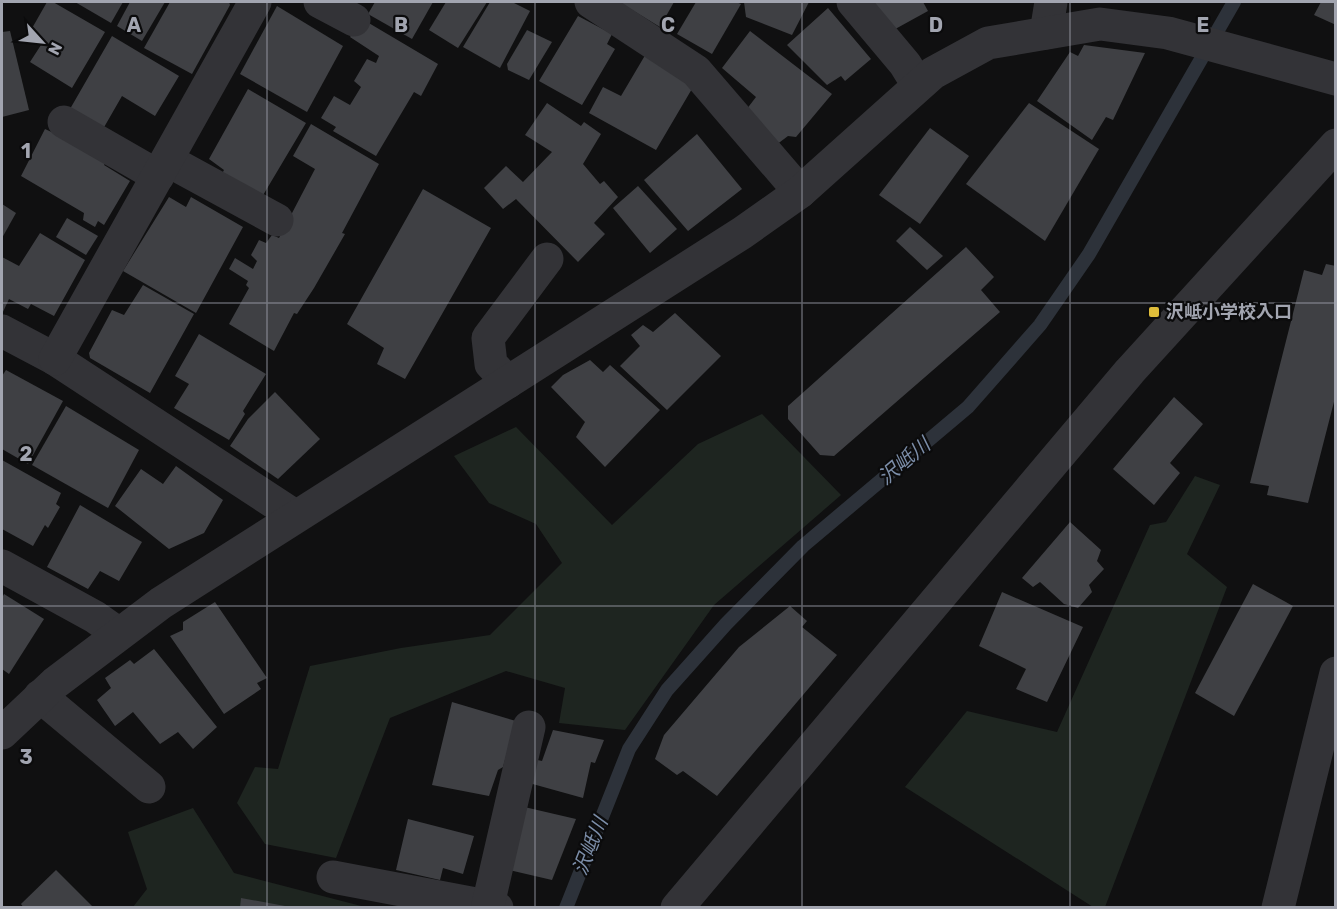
<svg xmlns="http://www.w3.org/2000/svg" width="1337" height="909" viewBox="0 0 1337 909" font-family="Rubik,'Noto Sans JP',sans-serif">
<rect width="100%" height="100%" fill="#101011"/>
<g fill="#1e2520">
<path d="M762 414 841 495 714 605 625 730 559 723 565 688 506 671 390 718 336 858 265 844 237 803 255 767 278 769 310 666 401 648 490 635 562 563 536 524 489 503 454 456 516 427 612 525 698 444Z"/>
<path d="M1195 476 1220 485 1187 554 1227 587 1105 907H1093L905 787 967 711 1057 732 1150 525 1166 522Z"/>
<path d="M193 808 234 873 365 907H133L147 889 128 832Z"/>
</g>
<g fill="none" stroke-linecap="round" stroke-linejoin="round">
<path stroke="#2d323a" stroke-width="14" d="M566 908 629 749 667 690 726 624 803 546 968 407 1040 325 1089 254 1234 2"/>
</g>
<g fill="#3f4044">
<path d="M47 2H53L105 32 72 88 30 62 41 45 27 37Z"/>
<path d="M75 2H123L111 23Z"/>
<path d="M130 2H165L142 41 117 26Z"/>
<path d="M170 2H229L230 5 192 74 144 48Z"/>
<path d="M375 2H433L412 39 368 14Z"/>
<path d="M446 2H487L458 48 429 30Z"/>
<path d="M490 2H512L530 11 500 68 463 47Z"/>
<path d="M619 2H674L660 27Z"/>
<path d="M696 2H736L741 4 712 54 677 34Z"/>
<path d="M744 2H809L792 35 746 17Z"/>
<path d="M870 2H923L928 11 888 33Z"/>
<path d="M1321 2H1336V25L1314 15Z"/>
<path d="M277 6 343 46 307 112 240 74Z"/>
<path d="M828 8 871 59 845 81 841 76 827 85 787 45Z"/>
<path d="M578 16 612 34 607 44 615 49 582 105 539 81Z"/>
<path d="M362 19 438 64 421 96 414 92 376 156 333 131 336 127 321 118 334 96 350 105 361 87 354 81 367 59 376 63 379 56 350 37Z"/>
<path d="M527 30 552 42 529 80 508 70 507 64Z"/>
<path d="M10 31 29 110 2 117V32Z"/>
<path d="M750 31 832 94 796 137 788 136 776 145 743 114 756 97 722 68Z"/>
<path d="M112 36 179 76 155 116 122 96 103 129 70 109Z"/>
<path d="M1084 45 1145 53 1113 120 1106 117 1092 140 1037 101 1070 52 1078 56Z"/>
<path d="M647 52 696 82 656 150 589 113 603 87 621 96Z"/>
<path d="M248 89 306 123 259 202 219 179 224 170 209 159Z"/>
<path d="M547 103 581 126 584 122 601 134 583 164 600 184 604 181 618 197 594 223 605 234 578 262 516 199 503 209 484 188 506 166 523 182 552 152 525 135Z"/>
<path d="M1029 103 1099 149 1045 241 966 184Z"/>
<path d="M311 124 379 164 342 233 345 234 314 288 297 314 294 313 274 351 229 324 249 288 246 285 248 281 229 269 235 258 253 269 257 261 251 255 259 240 266 243 272 235 279 238 315 169 293 156Z"/>
<path d="M930 128 969 156 920 224 879 195Z"/>
<path d="M45 129 108 158 104 165 130 181 104 225 98 221 95 227 83 220 84 213 21 176Z"/>
<path d="M697 134 742 189 688 231 644 180Z"/>
<path d="M638 186 677 229 650 253 613 208Z"/>
<path d="M423 189 491 228 405 379 377 364 384 348 347 324Z"/>
<path d="M169 197 186 207 191 197 243 227 196 313 123 271Z"/>
<path d="M2 204 16 213 2 238Z"/>
<path d="M67 218 98 236 86 255 56 237Z"/>
<path d="M910 227 943 256 927 270 896 241Z"/>
<path d="M40 233 85 260 54 316 31 304 28 309 9 299 2 314V257L19 266Z"/>
<path d="M966 247 994 277 981 290 1000 312 834 456 820 455 788 419V406Z"/>
<path d="M1326 264 1336 266V394L1308 503 1267 495 1269 486 1250 483 1304 270 1322 275Z"/>
<path d="M143 285 194 314 150 393 90 358 89 353 112 310 124 315Z"/>
<path d="M675 313 721 356 667 410 620 366 640 346 631 335 643 325 653 332Z"/>
<path d="M199 334 266 374 243 411 245 414 229 440 174 408 189 384 175 376Z"/>
<path d="M590 360 603 372 610 365 660 410 605 467 576 437 585 422 551 387 563 375Z"/>
<path d="M6 370 63 401 28 464 2 449V376Z"/>
<path d="M275 392 320 439 278 479 230 446 248 419Z"/>
<path d="M1174 397 1203 424 1170 463 1180 473 1154 505 1113 469Z"/>
<path d="M66 406 139 450 108 508 32 465Z"/>
<path d="M2 460 61 493 56 504 60 507 48 528 45 525 33 546 2 529Z"/>
<path d="M176 466 223 500 204 533 169 549 115 506 141 469 163 484Z"/>
<path d="M80 505 142 542 119 581 100 571 88 589 47 567Z"/>
<path d="M1070 522 1101 550 1097 561 1104 569 1089 585 1092 592 1078 608 1064 604 1040 582 1033 587 1022 578Z"/>
<path d="M1253 584 1293 606 1234 716 1195 693Z"/>
<path d="M1002 592 1083 627 1047 702 1016 689 1026 669 979 646Z"/>
<path d="M4 594 44 619 9 674 2 669V598Z"/>
<path d="M215 602 267 678 257 683 261 689 224 714 170 636 183 630V622Z"/>
<path d="M790 606 807 621 802 627 837 655 717 796 683 771 677 775 655 759 664 735 739 647Z"/>
<path d="M154 649 217 727 193 749 178 732 160 744 133 712 115 726 97 700 111 688 105 678 130 660 134 664Z"/>
<path d="M452 702 516 721 503 767 498 770 489 796 432 785Z"/>
<path d="M553 730 604 740 595 763 591 762 583 798 529 783 533 759 542 761Z"/>
<path d="M520 806 576 819 552 880 505 869Z"/>
<path d="M408 819 474 836 463 874 443 868 440 880 396 870Z"/>
<path d="M56 870 94 908H24L21 904Z"/>
<path d="M241 898 285 906V908H240Z"/>
</g>
<g fill="none" stroke-linecap="round" stroke-linejoin="round">
<g stroke="#333337" stroke-width="33">
<path d="M320 2 354 20"/>
<path d="M591 2 696 71 800 192"/>
<path d="M853 2 905 64 918 85"/>
<path d="M1046 33 1051 2"/>
<path d="M64 122 158 176"/>
<path d="M167 160 277 220"/>
<path d="M2 331 55 359 295 516"/>
<path d="M55 359 255 2"/>
<path d="M508 382 491 364 488 338 547 259"/>
<path d="M2 566 95 617 119 634"/>
<path d="M40 696 149 787"/>
<path d="M2 733 55 683 161 603 742 233 800 192 933 73 988 43 1100 24 1168 33 1336 79"/>
<path d="M333 877 497 908"/>
<path d="M488 905 529 727"/>
<path d="M677 908 1130 371 1336 145"/>
<path d="M1278 908 1336 673"/>
</g>
</g>
<path fill="none" stroke="#a2a5b0" stroke-width="1.5" stroke-opacity="0.55" d="M267 2V908M535 2V908M802 2V908M1070 2V908M2 303H1336M2 606H1336"/>
<rect fill="#debc3a" stroke="#0b0b0c" stroke-width="2" x="1148" y="306" width="12" height="12" rx="3"/>
<g text-anchor="middle" dominant-baseline="central" stroke-width="4.5" stroke-linejoin="round" paint-order="stroke">
<g font-size="18" font-weight="bold" fill="#a2a5b0" stroke="#0b0b0c" text-anchor="start">
<text x="1166" y="312">沢岻小学校入口</text>
</g>
<g font-size="20" font-style="italic" fill="#7c8ea9" stroke="#0b0b0c">
<text transform="translate(904 461) rotate(-40)">沢岻川</text>
<text transform="translate(590 846) rotate(-68)">沢岻川</text>
</g>
</g>
<g font-size="20" text-anchor="middle" font-weight="bold" fill="#a2a5b0" stroke="#0b0b0c" stroke-width="4.5" stroke-linejoin="round" paint-order="stroke">
<text x="134" y="32">A</text>
<text x="401" y="32">B</text>
<text x="668" y="32">C</text>
<text x="936" y="32">D</text>
<text x="1203" y="32">E</text>
<text x="26" y="158">1</text>
<text x="26" y="461">2</text>
<text x="26" y="764">3</text>
</g>
<rect width="1337" height="909" fill="none" stroke="#a2a5b0" stroke-width="6"/>
<g transform="translate(42 42) rotate(117)" stroke="#0b0b0c" stroke-width="4.5" paint-order="stroke">
<path d="M0-4.5L10 22L0 15L-10 22Z" fill="#a2a5b0"/>
<text y="-9" font-size="16" font-weight="bold" text-anchor="middle" fill="#a2a5b0">N</text>
</g>
</svg>
